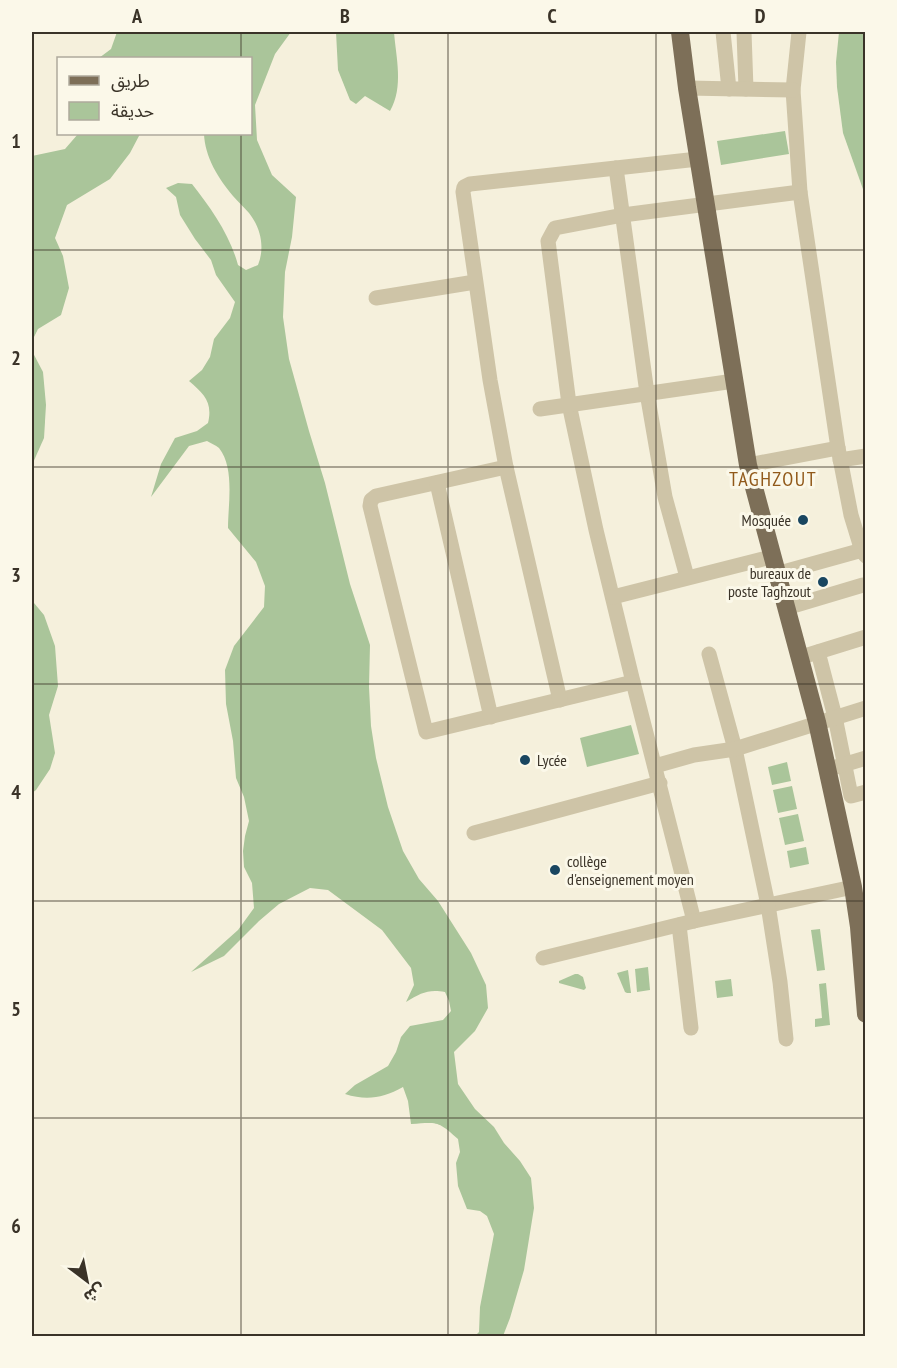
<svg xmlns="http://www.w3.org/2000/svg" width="897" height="1368" viewBox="0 0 897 1368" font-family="'PT Sans Narrow','Noto Sans Arabic',sans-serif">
<rect width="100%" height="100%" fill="#f5f0dc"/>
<g fill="#aac59a">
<path d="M117 32H291L275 54 255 105 257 140 272 175 296 197 292 237 285 272 283 317 289 359 309 431 325 483 350 584 370 645 369 687 371 726 376 758 388 807 403 851 419 879 438 901 471 953 486 985 488 1008 475 1031 454 1052 458 1084 475 1109 494 1127 504 1143 520 1161 531 1178 534 1208 524 1270 510 1318 503 1336H475L479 1332 480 1307 494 1234 487 1216 480 1211 467 1209 458 1186 456 1163 460 1152 458 1139C438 1121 438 1122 411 1124L408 1101 403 1087C383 1098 367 1101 345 1094L355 1085 388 1066 396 1052 401 1037 410 1026 443 1020 451 1011 449 1001 445 992C428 989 421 993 406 1002L414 985 411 968 382 930 328 890 310 888 279 904 259 921 224 956 191 972 238 930 254 908 252 883 244 867 243 851 245 836 249 821 244 797 236 778 233 741 226 704 225 670 234 646 264 607 265 586 256 562 228 528C228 504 235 468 219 448 216 445 210 443 207 441L189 446 151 497 161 464 175 438 197 431 208 423C213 402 204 394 189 381L202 370 210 357 214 339 230 318 235 302 216 275 211 260 195 239 180 215 176 197 166 188 178 183 192 184C211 208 230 235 238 265L246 270 258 265C265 248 261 228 249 213 244 207 238 202 233 196 218 178 205 157 204 134H250V58H99L111 49Z"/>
<path d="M336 32H394C396 58 404 87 390 111L365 96 356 104 350 100 338 70Z"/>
<path d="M839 32H865V193L864 192 843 133 837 87 836 62Z"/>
<path d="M785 131 789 154 721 165 717 141Z"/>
<path d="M78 134H140L130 153 110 179 67 205 55 238 63 256 69 288 61 315 38 329 32 341V156L65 149Z"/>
<path d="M32 351 43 372 46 405 44 438 32 465Z"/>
<path d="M32 602 34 603 44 615 55 646 58 686 49 715 55 753 50 769 36 790 32 793Z"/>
<path d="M631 725 639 754 587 767 580 738Z"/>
<path d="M787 762 791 781 772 785 768 767Z"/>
<path d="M792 786 797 809 778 813 773 790Z"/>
<path d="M798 814 804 841 785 845 779 818Z"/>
<path d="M806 847 809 864 790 868 787 851Z"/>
<path d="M820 929 825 970 817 971 811 930Z"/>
<path d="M648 967 650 990 637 992 635 969Z"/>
<path d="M628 970 631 993H627L625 992 617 973Z"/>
<path d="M575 974H578L583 977 586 988 584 990 559 983V981Z"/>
<path d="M731 979 733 996 717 998 715 981Z"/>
<path d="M826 983 830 1025 815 1027V1019L822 1018 819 984Z"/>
</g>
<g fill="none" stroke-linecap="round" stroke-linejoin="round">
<g stroke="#cec4a7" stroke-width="15">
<path d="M723 32 729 89"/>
<path d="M744 32 746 89"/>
<path d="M799 32 793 90 800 192 838 448 851 515 862 551 866 556"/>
<path d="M687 88 793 90"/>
<path d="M616 168 647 393 665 497 687 577"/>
<path d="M800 192 623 215 555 228 548 241 569 404 596 530 633 682 694 921 853 887"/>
<path d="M376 298 475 282"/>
<path d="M540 409 734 381"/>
<path d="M840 460 866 456"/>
<path d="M748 465 838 448"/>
<path d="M506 467 376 496 371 500 370 506 426 732 633 682"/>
<path d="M437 483 491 717"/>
<path d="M776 574 866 549"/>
<path d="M613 597 771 557"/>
<path d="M786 608 863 585"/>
<path d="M818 652 835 717 851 796 866 792"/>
<path d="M709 654 735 749 768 905 780 982 786 1039"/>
<path d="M808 655 866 637"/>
<path d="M560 700 506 467 490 380 463 192 464 187 470 184 698 159"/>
<path d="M655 766 694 755 735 749 866 708"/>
<path d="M836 767 866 758"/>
<path d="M474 833 660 783"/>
<path d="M679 925 691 1028"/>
<path d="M543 958 694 921"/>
</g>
<path stroke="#7d6f58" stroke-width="18" d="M680 32 687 88 748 465 817 722 853 887 859 927 866 1014"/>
</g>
<path fill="none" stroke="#3a3328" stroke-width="1.5" stroke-opacity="0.55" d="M241 32V58M448 32V1336M656 32V1336M241 134V1336M32 250H866M32 467H866M32 684H866M32 901H866M32 1118H866"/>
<g fill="#194660" stroke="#fbf8e9" stroke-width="2">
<circle cx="803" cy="520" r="6"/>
<circle cx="823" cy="582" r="6"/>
<circle cx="525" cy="760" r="6"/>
<circle cx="555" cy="870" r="6"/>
</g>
<g text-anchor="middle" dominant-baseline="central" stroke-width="6" stroke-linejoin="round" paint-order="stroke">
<g font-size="16" fill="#3a3328" stroke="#fbf8e9" text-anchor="end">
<text x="791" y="520">Mosquée</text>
<text x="811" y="573">bureaux de<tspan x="811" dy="18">poste Taghzout</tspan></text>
<text x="537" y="760" text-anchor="start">Lycée</text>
<text x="567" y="861" text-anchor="start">collège<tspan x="567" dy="18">d'enseignement moyen</tspan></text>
</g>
<g font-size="20" letter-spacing="1.5" fill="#915919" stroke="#fbf8e9">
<text x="773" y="479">TAGHZOUT</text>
</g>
</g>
<rect width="897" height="1368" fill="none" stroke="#fbf8e9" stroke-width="66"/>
<rect x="57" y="57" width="195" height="78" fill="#fbf8e9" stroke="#aea99c" stroke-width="1.5"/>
<rect x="69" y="76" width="30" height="9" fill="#7d6f58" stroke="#aea99c" stroke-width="1.5"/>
<text x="111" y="87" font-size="18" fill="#3a3328">طريق</text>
<rect x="69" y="102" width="30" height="18" fill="#aac59a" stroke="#aea99c" stroke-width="1.5"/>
<text x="111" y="117" font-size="18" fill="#3a3328">حديقة</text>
<g transform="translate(87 1281) rotate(148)" stroke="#fbf8e9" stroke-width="4.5" paint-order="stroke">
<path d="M0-4.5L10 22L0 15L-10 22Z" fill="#3a3328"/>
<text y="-9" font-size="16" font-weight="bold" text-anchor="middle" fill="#3a3328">ش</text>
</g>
<rect x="33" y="33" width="831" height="1302" fill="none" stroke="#3a3328" stroke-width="2"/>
<g font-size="20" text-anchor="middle" font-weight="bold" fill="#3a3328">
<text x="137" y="23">A</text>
<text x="345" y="23">B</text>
<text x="552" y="23">C</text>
<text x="760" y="23">D</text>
<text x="16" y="148">1</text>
<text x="16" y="365">2</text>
<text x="16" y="582">3</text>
<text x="16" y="799">4</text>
<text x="16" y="1016">5</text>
<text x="16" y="1233">6</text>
</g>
</svg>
